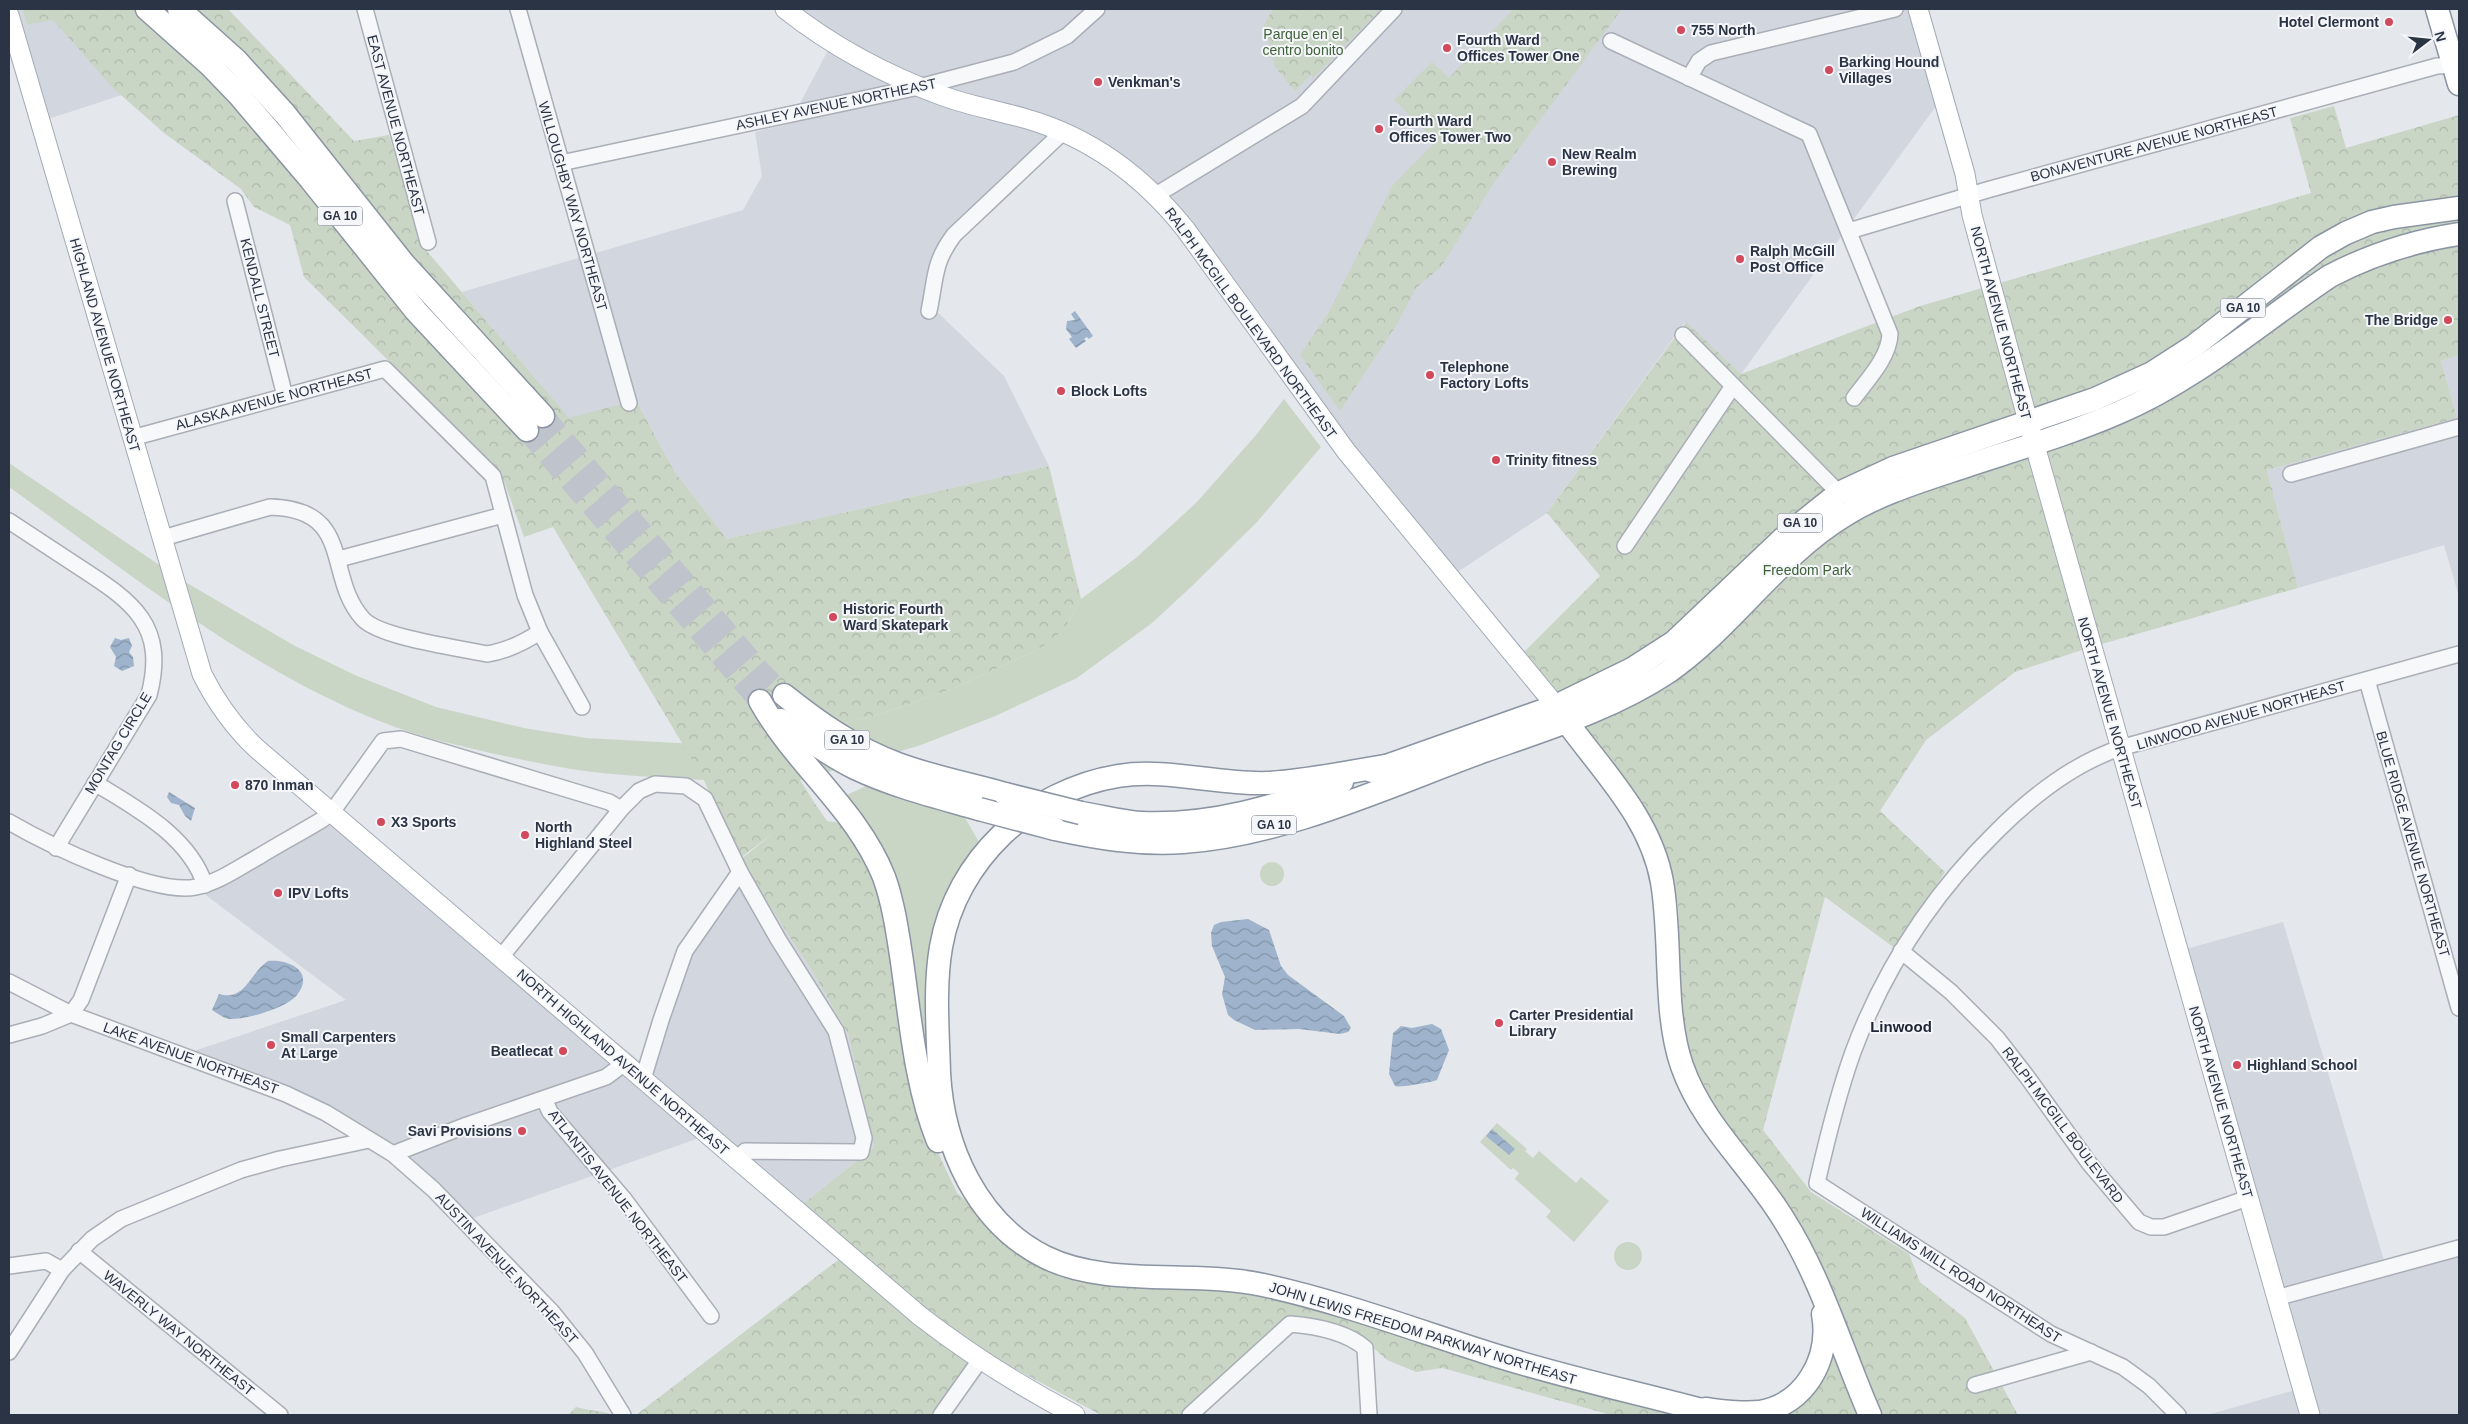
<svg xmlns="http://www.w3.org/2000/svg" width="2468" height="1424" viewBox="0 0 2468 1424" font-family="Helvetica,sans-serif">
<defs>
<pattern id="park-crowns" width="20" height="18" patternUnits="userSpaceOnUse" patternTransform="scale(1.25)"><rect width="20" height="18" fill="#c9d6c5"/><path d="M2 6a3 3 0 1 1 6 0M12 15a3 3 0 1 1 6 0" fill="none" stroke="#adb8ab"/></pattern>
<pattern id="water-waves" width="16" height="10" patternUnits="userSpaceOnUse" patternTransform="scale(1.25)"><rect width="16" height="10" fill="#9fb4cc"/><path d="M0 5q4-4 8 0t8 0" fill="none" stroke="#8293a7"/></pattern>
</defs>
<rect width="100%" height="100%" fill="#e4e7ec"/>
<g fill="#d2d6de">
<path d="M9 9H22L27 25 53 19 128 93 39 122Z"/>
<path d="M794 9H1912L1942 98 1741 374 1685 322 1547 513 1450 577 1154 195 1064 132 954 235 930 305 1004 376 1049 466 727 539 674 471 636 400 569 419 462 292 743 210 762 176 755 132 789 124 834 39Z"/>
<path d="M2459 355V597L2444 545 2298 588 2267 470 2457 418 2441 361Z"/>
<path d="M333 807 502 949 646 1066 685 944 740 860 814 974 848 1034 874 1147 799 1207 699 1138 462 1222 386 1143 179 1056 346 1000 195 887Z"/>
<path d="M2283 922 2386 1267 2459 1246V1415H2207L2299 1389 2179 951Z"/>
</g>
<g fill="#c9d6c5">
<path d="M1284 399 1321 447 1257 522 1192 586 1152 623 1077 678 993 717 918 746 800 780 814 802 740 858 704 780C662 777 619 776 577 770 529 762 480 751 433 739 281 697 135 577 9 487V463L180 579 295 646 357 676 436 707 524 728 586 738 696 744 758 740 841 724 883 713 952 689 1035 651 1065 628 1081 599 1136 558 1197 502 1256 435Z"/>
<path d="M866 786 964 816 983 849 947 911 939 1105 843 797Z"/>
<circle cx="1272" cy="874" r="12"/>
<path d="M1497 1123 1527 1149 1525 1151 1533 1158 1539 1151 1576 1183 1581 1177 1609 1201 1574 1242 1546 1217 1551 1211 1515 1179 1519 1173 1513 1168 1511 1170 1480 1142Z"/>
<circle cx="1628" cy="1256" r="14"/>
</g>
<g fill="url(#park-crowns)">
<path d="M22 9H228L354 141 389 135 426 250 569 418 636 400 674 471 727 539 1049 466 1081 599 1065 628 1052 640 1035 651 952 689 883 713 841 724 758 741 799 781 827 821 847 824 883 891 932 1140 957 1193 1022 1250 1291 1298 1701 1415H1611L1442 1368 1416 1372 1387 1360 1360 1336 1285 1319 1183 1415H1101L984 1352 941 1415H636L851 1250 799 1207 874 1147 848 1034 814 974 740 860 776 831 740 858 704 780 553 527 524 537 504 481 402 374 304 277 290 225 254 207 241 189 164 133 113 88 53 20 27 25Z"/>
<path d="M1273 9H1381L1313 78 1311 75 1295 91 1275 67 1264 25Z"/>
<path d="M1513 9H1622L1495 181 1441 267 1416 288 1397 324 1340 411 1300 355 1329 312 1392 186 1436 141 1394 100 1432 62 1449 78Z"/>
<path d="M2334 106 2346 148 2459 115V355L2441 361 2457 418 2267 470 2298 588 2088 648 2015 672 1926 740 1880 811 1945 872 1896 949 1825 897 1763 1130 1811 1192 1909 1254 1920 1282 1965 1318 2018 1415H1754L1787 1408 1832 1335 1793 1213 1752 1156 1739 1145 1693 1079 1681 1021 1678 904 1662 851 1511 665 1600 576 1547 513 1686 322 1741 374 1920 306 2311 193 2290 118Z"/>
<path d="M576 1407C589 1411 602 1410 613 1415H568Z"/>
</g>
<g fill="url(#water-waves)">
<path d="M1075 311 1093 336 1089 339 1087 337 1084 339 1086 341 1076 348 1069 339 1072 337 1066 329 1067 321 1075 320 1071 314Z"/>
<path d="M115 638 121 640 129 638 132 646 129 652 133 657 134 666 122 671 114 666 116 657 110 647Z"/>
<path d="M169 792 195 808 191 821 185 816 179 805 171 803 167 797Z"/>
<path d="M1248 919 1269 930 1281 966 1288 975 1344 1016 1351 1028 1348 1032 1340 1034 1299 1029 1255 1030 1234 1020 1228 1015 1222 994 1225 977 1212 946 1211 933 1214 925 1221 922Z"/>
<path d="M268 961C290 959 315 972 297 995 287 1008 245 1020 229 1019 223 1018 217 1013 212 1010L219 994C246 1002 250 972 268 961Z"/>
<path d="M1432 1024 1441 1029 1449 1050 1437 1080C1433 1082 1400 1088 1395 1086L1389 1074 1393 1033 1401 1026 1412 1028Z"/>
<path d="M1492 1129 1515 1149 1509 1155 1486 1136Z"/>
</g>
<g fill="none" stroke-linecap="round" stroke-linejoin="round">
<g stroke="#bfc3cb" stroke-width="22" stroke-dasharray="22 11" stroke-linecap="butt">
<path d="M543 416 762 674 784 695"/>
<path d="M527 430 760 701"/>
</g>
<g stroke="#a9aeb7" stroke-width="18">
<g id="minor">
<path d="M365 9 428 242"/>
<path d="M518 9 629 403"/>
<path d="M1611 41 1809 134 1890 334C1889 358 1867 380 1854 398"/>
<path d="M1689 78 1699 61 1711 53 1895 9"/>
<path d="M561 163 919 87 1014 62 1067 36 1097 9"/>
<path d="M1156 195 1302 106 1394 9"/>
<path d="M235 201 285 396"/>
<path d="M1849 231 1987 190 2437 66 2459 65"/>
<path d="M929 311C936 278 933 263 954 235L1063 132"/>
<path d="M1683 335 1839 493"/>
<path d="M132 438 385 369 493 476 525 595 540 632 582 707"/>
<path d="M2291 474 2459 427"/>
<path d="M9 521C32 536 56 552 79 567 133 602 167 625 149 695L56 848"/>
<path d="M163 538 270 507C355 509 324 576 363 619 381 638 460 648 487 654 507 651 523 643 540 632"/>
<path d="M1625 546 1733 386"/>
<path d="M339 559 503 515"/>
<path d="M2367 680 2459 1008"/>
<path d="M95 783C136 808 189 836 205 885"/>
<path d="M9 822C47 844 154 896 196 887 219 882 238 868 258 857 279 844 302 832 323 819L332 812 383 741 401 739 609 802 621 809"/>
<path d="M1901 951 1951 992 1997 1038 2028 1078 2089 1163 2139 1222 2151 1227H2164L2248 1198"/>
<path d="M501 957 621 809 639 791 655 784 686 786 705 799 740 872 778 939 836 1031 864 1138 861 1152 745 1151 737 1159"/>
<path d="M9 982 71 1014 286 1094 326 1113 393 1154 434 1190 552 1312 585 1353 623 1415"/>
<path d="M9 1035 42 1026 71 1014 81 1000 129 875"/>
<path d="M643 1079 661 1020 685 951 740 872"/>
<path d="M544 1099 550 1112 624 1199 711 1316"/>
<path d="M393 1154 467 1125 606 1077 625 1063"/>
<path d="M79 1251 280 1415"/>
<path d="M9 1266 46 1261 62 1270"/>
<path d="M2276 1298 2459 1248"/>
<path d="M9 1352 62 1270 92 1239 121 1219 241 1170 280 1159 369 1140"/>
<path d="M1975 1385 2091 1352"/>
<path d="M941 1415 980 1360"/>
<path d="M1190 1415 1290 1324C1315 1326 1345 1331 1365 1348L1369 1415"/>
<path d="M2178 1415 2149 1386 2123 1367 2051 1334 1817 1183C1827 1139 1838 1094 1853 1052 1884 969 1933 894 1996 832 2031 797 2072 764 2120 748L2459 654"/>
</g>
</g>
<g stroke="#a3abb8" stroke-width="21">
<g id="major">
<path d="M785 9C833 47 886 75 943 96 970 106 1000 111 1027 119 1092 138 1144 177 1186 230L1346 451 1556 706"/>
<path d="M1918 9 1965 174 1972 215 2028 421 2310 1415"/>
<path d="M9 15 202 674C216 702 233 726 256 748L920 1316C969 1354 1020 1386 1075 1415"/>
</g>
</g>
<g stroke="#8b94a3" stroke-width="25">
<g id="highway">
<path d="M147 9 211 66 238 94 311 180 416 311 527 430"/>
<path d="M179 9 236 60 285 114 404 264 543 416"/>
<path d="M2437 9 2459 84"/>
<path d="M784 695C819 723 856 749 898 764 933 777 970 784 1005 794"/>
<path d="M760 701C795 764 857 809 884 877 893 902 897 929 901 955 910 1015 915 1085 938 1141"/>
<path d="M1559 711C1596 765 1650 814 1662 882 1672 939 1663 1012 1682 1066 1703 1126 1752 1167 1784 1220 1822 1280 1842 1351 1870 1415"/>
<path d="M781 720C805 738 829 755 855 768 895 787 937 797 979 809"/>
<path d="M1385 766C1347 772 1307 781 1268 783 1218 785 1168 768 1118 776 1031 790 956 860 941 947 934 988 938 1032 939 1073 943 1147 977 1223 1045 1257 1107 1288 1194 1270 1263 1285 1341 1302 1415 1330 1491 1354 1566 1378 1644 1394 1720 1415"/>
<path d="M1372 771 1556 706 1632 669 1674 642 1789 533 1839 493 1893 468 2095 399 2152 373 2194 346 2321 247 2346 233 2372 222 2394 217 2459 208"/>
<path d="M1081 813C1101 816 1122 822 1141 823 1211 826 1278 806 1342 782"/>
<path d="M1055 829C1097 838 1139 845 1183 842 1285 835 1388 786 1484 751 1547 729 1612 709 1668 672 1733 627 1777 556 1845 515 1877 495 1915 483 1951 471 2007 452 2065 436 2120 412 2197 379 2261 322 2330 276 2372 254 2413 241 2459 234"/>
<path d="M1705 1409C1722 1411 1741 1414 1759 1412 1805 1405 1831 1358 1823 1314"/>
</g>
</g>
<use href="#minor" stroke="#f7f8fa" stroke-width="15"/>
<use href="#major" stroke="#fff" stroke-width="19"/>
<use href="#highway" stroke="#fff" stroke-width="22"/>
<g stroke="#8b94a3" stroke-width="25" stroke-linecap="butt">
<g id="highway-bridge">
<path d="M1005 794 1081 813"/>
<path d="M979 809 1055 829"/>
</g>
</g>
<use href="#highway-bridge" stroke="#fff" stroke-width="22"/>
</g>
<g fill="#d1495b" stroke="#f4f6f9" stroke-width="2">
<circle cx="2389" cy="22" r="5"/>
<circle cx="1681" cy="30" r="5"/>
<circle cx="1447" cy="48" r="5"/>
<circle cx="1829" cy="70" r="5"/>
<circle cx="1098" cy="82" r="5"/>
<circle cx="1379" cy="129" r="5"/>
<circle cx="1552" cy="162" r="5"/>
<circle cx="1740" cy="259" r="5"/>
<circle cx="2448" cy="320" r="5"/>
<circle cx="1430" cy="375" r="5"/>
<circle cx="1061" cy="391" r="5"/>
<circle cx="1496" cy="460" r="5"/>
<circle cx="833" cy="617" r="5"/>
<circle cx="235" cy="785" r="5"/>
<circle cx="381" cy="822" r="5"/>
<circle cx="525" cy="835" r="5"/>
<circle cx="278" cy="893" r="5"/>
<circle cx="1499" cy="1023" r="5"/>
<circle cx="271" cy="1045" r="5"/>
<circle cx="563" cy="1051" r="5"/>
<circle cx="2237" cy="1065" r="5"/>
<circle cx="522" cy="1131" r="5"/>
</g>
<g text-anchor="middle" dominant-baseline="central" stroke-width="4" stroke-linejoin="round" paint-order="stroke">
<g fill="#f4f6f9" stroke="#676e7b" stroke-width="1">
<rect x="317.5" y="206.5" width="45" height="19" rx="4"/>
<rect x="2220.5" y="298.5" width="45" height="19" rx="4"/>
<rect x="1777.5" y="513.5" width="45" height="19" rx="4"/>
<rect x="824.5" y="730.5" width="45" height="19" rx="4"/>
<rect x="1251.5" y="815.5" width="45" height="19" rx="4"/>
</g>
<g font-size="12" font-weight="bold" fill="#2b3445">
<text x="340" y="216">GA 10</text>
<text x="2243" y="308">GA 10</text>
<text x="1800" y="523">GA 10</text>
<text x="847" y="740">GA 10</text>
<text x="1274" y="825">GA 10</text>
</g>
<g font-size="14" font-weight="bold" fill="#2b3445" stroke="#f4f6f9" text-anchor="start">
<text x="2379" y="22" text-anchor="end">Hotel Clermont</text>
<text x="1691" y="30">755 North</text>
<text x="1457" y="40">Fourth Ward<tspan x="1457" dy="16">Offices Tower One</tspan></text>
<text x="1839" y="62">Barking Hound<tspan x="1839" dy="16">Villages</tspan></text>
<text x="1108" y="82">Venkman's</text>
<text x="1389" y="121">Fourth Ward<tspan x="1389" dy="16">Offices Tower Two</tspan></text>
<text x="1562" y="154">New Realm<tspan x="1562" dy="16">Brewing</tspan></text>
<text x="1750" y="251">Ralph McGill<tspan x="1750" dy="16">Post Office</tspan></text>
<text x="2438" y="320" text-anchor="end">The Bridge</text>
<text x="1440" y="367">Telephone<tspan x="1440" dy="16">Factory Lofts</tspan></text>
<text x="1071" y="391">Block Lofts</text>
<text x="1506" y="460">Trinity fitness</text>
<text x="843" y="609">Historic Fourth<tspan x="843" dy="16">Ward Skatepark</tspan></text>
<text x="245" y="785">870 Inman</text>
<text x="391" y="822">X3 Sports</text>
<text x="535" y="827">North<tspan x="535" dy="16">Highland Steel</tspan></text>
<text x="288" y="893">IPV Lofts</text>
<text x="1509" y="1015">Carter Presidential<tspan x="1509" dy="16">Library</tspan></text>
<text x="281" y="1037">Small Carpenters<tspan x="281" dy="16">At Large</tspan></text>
<text x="553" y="1051" text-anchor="end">Beatlecat</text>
<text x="2247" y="1065">Highland School</text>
<text x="512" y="1131" text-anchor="end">Savi Provisions</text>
</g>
<g font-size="14" fill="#3f6138" stroke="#f4f6f9">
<text x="1303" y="34">Parque en el<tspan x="1303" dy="16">centro bonito</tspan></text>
<text x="1807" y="570">Freedom Park</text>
</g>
<g font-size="14" fill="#2b3445" stroke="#f4f6f9">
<text transform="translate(836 104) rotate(-12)">ASHLEY AVENUE NORTHEAST</text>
<text transform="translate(396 125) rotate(75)">EAST AVENUE NORTHEAST</text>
<text transform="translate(2154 144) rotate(-15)">BONAVENTURE AVENUE NORTHEAST</text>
<text transform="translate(573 206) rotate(74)">WILLOUGHBY WAY NORTHEAST</text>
<text transform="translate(260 298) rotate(76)">KENDALL STREET</text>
<text transform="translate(1251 323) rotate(54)">RALPH MCGILL BOULEVARD NORTHEAST</text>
<text transform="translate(2001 323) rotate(75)">NORTH AVENUE NORTHEAST</text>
<text transform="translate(105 345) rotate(74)">HIGHLAND AVENUE NORTHEAST</text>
<text transform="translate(274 399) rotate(-15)">ALASKA AVENUE NORTHEAST</text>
<text transform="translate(2110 713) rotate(74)">NORTH AVENUE NORTHEAST</text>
<text transform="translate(2241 715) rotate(-16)">LINWOOD AVENUE NORTHEAST</text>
<text transform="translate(118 743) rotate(-59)">MONTAG CIRCLE</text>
<text transform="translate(2413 844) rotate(74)">BLUE RIDGE AVENUE NORTHEAST</text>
<text transform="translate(191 1058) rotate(20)">LAKE AVENUE NORTHEAST</text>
<text transform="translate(623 1062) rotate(41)">NORTH HIGHLAND AVENUE NORTHEAST</text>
<text transform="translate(2221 1102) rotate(74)">NORTH AVENUE NORTHEAST</text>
<text transform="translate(2063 1125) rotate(53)">RALPH MCGILL BOULEVARD</text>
<text transform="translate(618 1196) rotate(52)">ATLANTIS AVENUE NORTHEAST</text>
<text transform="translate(507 1268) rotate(47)">AUSTIN AVENUE NORTHEAST</text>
<text transform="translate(1961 1275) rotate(33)">WILLIAMS MILL ROAD NORTHEAST</text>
<text transform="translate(179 1333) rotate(39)">WAVERLY WAY NORTHEAST</text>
<text transform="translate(1423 1333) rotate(17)">JOHN LEWIS FREEDOM PARKWAY NORTHEAST</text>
</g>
<g font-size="15" font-weight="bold" fill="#1d2536" stroke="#f4f6f9">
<text x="1901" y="1026">Linwood</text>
</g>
</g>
<rect width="2468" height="1424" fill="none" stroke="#2b3445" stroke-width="20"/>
<g transform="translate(2428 40) rotate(74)" stroke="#f4f6f9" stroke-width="4" paint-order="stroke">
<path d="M0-4L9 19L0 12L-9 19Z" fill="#2b3445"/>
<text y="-8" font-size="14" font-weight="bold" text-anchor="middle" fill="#2b3445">N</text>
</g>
</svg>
